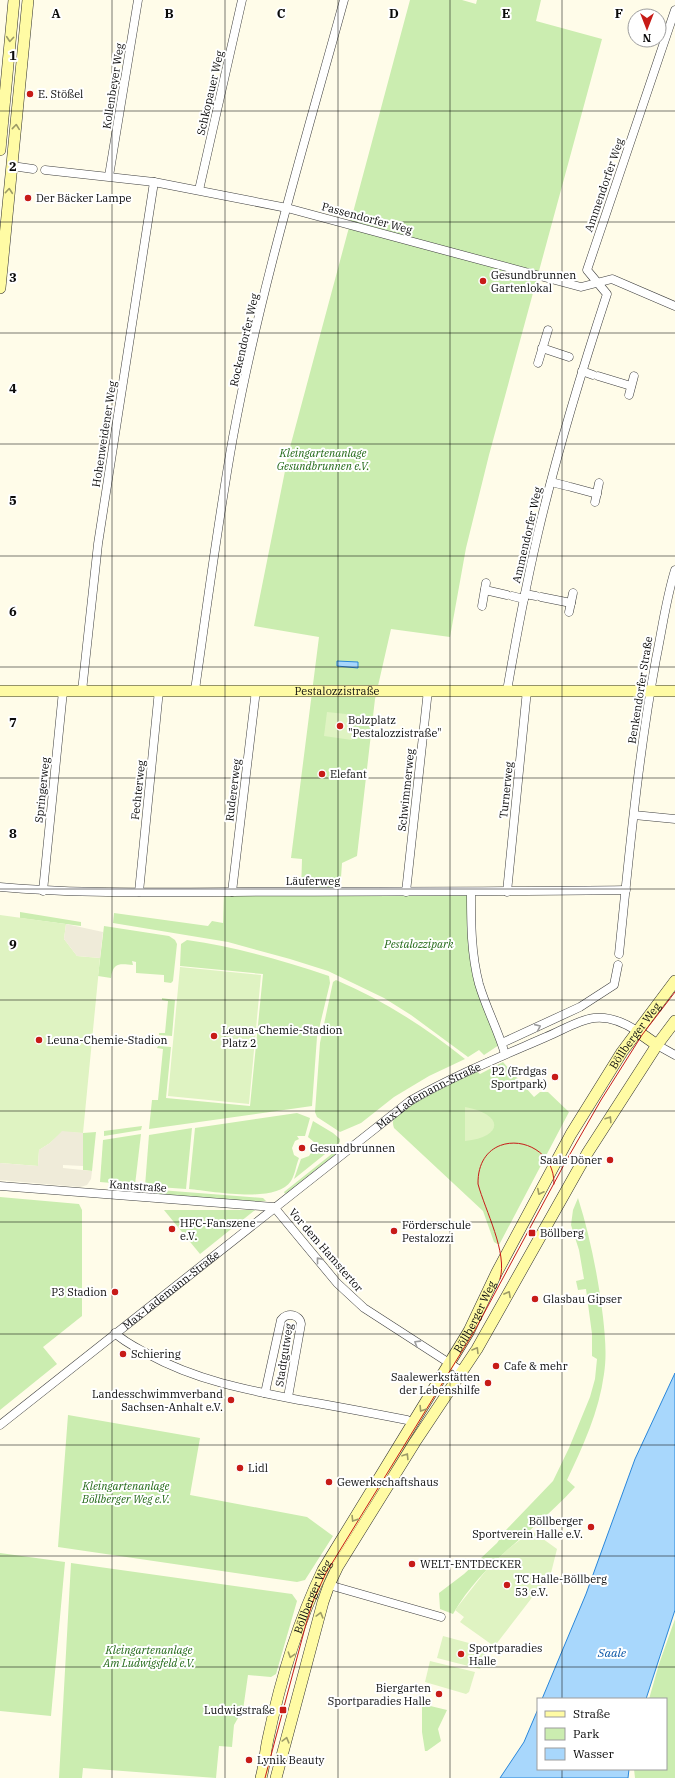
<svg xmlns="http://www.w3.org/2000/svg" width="675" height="1778" viewBox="0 0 675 1778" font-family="'IBM Plex Serif',serif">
<rect width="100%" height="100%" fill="#fffce9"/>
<g fill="#cbedb0">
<path d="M410 0H462L476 4 477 0H541L536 21 602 39 489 455 466 548 450 637 391 629 375 699 357 856 342 863 340 892H471L475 968 502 1043 484 1055 479 1050 468 1057 411 1015 384 998 328 971 290 959 228 942 113 923 114 913 208 926 212 921 223 923 224 892H301L302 859 291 858 319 637 254 626 289 451Z"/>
<path d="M20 912 81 922V926L20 918Z"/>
<path d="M104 926 169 936 175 940 177 944 173 981 171 983 164 982V975L136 973V962L132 961 133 965C120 964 113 962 111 978L98 976Z"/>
<path d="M187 940C236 947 282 960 329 976L330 983 317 1037 312 1106 149 1129 152 1100H158L163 1049 157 1048 158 1046 171 1047 166 1098 250 1106 263 974 180 966 181 944Z"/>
<path d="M336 980C383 1000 425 1027 465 1059L429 1076 394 1097 361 1123 340 1132 317 1117 315 1112 320 1043 333 982Z"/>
<path d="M162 998 175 1000 172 1036 159 1035V1033H165L168 1001 162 1000Z"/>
<path d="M503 1062 534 1097 540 1092H548L569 1112 499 1245 494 1242 483 1211 394 1128C393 1125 392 1122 394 1119 399 1106 461 1079 476 1071L480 1074Z"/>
<path d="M297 1113 310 1118 305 1136H297L299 1139 295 1141 292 1148 294 1155 299 1158C296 1165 295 1175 291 1181 276 1204 212 1191 189 1189L195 1128Z"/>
<path d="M313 1121 333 1133 340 1139V1142L294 1179 301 1159 309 1156 313 1150 312 1144 314 1142 308 1137Z"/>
<path d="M142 1126 141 1130 104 1136V1131Z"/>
<path d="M192 1128 186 1189 145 1186 149 1135Z"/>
<path d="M96 1132 92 1171 83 1170V1133Z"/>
<path d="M141 1134 135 1185 100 1182 103 1140Z"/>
<path d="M343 1145 345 1147 285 1194 284 1192Z"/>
<path d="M147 1189 263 1198 266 1201 249 1202 156 1194Z"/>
<path d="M0 1197 79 1204 82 1210V1316L43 1347 57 1364 0 1410Z"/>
<path d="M578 1198C590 1236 598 1276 603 1317 605 1336 607 1355 604 1374 599 1412 583 1446 567 1480L575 1487C536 1531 483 1561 453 1614L440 1609 439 1593 464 1574 497 1543 506 1530 553 1481 569 1448 590 1397 595 1379 597 1359 592 1356V1334L586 1289 578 1290 576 1281 584 1279 579 1250 571 1225 573 1210Z"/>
<path d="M164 1210H255L200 1254Z"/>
<path d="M68 1415 200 1438 190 1495 307 1517 333 1536 305 1580 297 1582 58 1547Z"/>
<path d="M0 1553 65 1562 51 1716 0 1711Z"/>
<path d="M71 1563 292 1594 297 1601 276 1674 271 1677 248 1675 242 1717 238 1718 234 1725 232 1747 219 1746 216 1778 83 1768 82 1778H59Z"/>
<path d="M675 1619V1778H635L634 1769H666V1699H649L659 1664Z"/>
<path d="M422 1704 447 1710 438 1729 441 1741 427 1751H425L422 1732Z"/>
</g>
<g fill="#dff3c2">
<path d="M327 712 355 715 352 740 324 736Z"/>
<path d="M0 915 66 924 64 939 77 956 100 958 83 1133 62 1132 50 1143 39 1150 38 1166 0 1163Z"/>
<path d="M180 967 261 975 249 1104 168 1096Z"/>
<path d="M465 1107C504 1114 504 1137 465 1141Z"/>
<path d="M532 1531 557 1549 551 1573 497 1643 491 1644 460 1622 464 1617 455 1610 488 1568 508 1549Z"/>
<path d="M443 1636 480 1646 486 1650 480 1669 437 1658Z"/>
<path d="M430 1661 475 1672 469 1692 466 1694 425 1682Z"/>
</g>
<g fill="#efebd9">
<path d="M66 924 103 932 100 958 77 956 64 939Z"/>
<path d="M62 1131 83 1133V1166L63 1165V1168L92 1171 91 1179 87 1185 80 1187 0 1180V1163L38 1166 39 1150 50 1143Z"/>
</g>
<g fill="#a8d7fc" stroke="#2986da">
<path d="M337 661 358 662V668L337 666Z"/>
<path d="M675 1373V1610L646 1699H542L586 1594 635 1459Z"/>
<path d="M538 1709V1769H629L628 1778H500L524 1742Z"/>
</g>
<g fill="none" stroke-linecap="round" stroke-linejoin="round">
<g stroke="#3e3e3e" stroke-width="9">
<g id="street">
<path d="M12 166 33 169"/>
<path d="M45 170 154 182 287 208 581 287 612 279 675 306"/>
<path d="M109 176 138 0"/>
<path d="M199 190 242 0"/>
<path d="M542 348 569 357"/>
<path d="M538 363 548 330"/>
<path d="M582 371 593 375"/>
<path d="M598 376 631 386"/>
<path d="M629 395 634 376"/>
<path d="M551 482 567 486"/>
<path d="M571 487 597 494"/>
<path d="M595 502 599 483"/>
<path d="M485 590 507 595"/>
<path d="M525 594 536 596"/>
<path d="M512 596 524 599"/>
<path d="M541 597 571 603"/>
<path d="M482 606 486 583"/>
<path d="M569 612 573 593"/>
<path d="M195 690C207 606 218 521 233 437 260 290 304 145 344 0"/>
<path d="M82 691 98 544 154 182"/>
<path d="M507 691C516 638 526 585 538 533 557 452 581 373 607 294L587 270 675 10"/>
<path d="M634 815 675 819"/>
<path d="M0 887C77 894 155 892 233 892 364 891 495 892 626 890"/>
<path d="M43 891 63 691"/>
<path d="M139 892 159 690"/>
<path d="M232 892 256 690"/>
<path d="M406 892 428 690"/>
<path d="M471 892C471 923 471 954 479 984 486 1008 498 1030 505 1054"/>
<path d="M507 892 527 690"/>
<path d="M619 954C629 856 638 757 656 659 662 630 666 599 675 570"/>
<path d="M502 1043 580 1007 614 985 618 965"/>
<path d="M657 1045 675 1055"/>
<path d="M0 1186 274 1207 337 1283 364 1308 463 1372"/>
<path d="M115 1333C124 1342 137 1348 148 1354 195 1380 247 1390 299 1400 335 1406 371 1413 407 1420L413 1424"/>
<path d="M265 1393 281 1320C286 1312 300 1314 301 1324L288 1397"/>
<path id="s1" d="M0 1425 410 1101C453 1076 500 1057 546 1037 561 1031 578 1020 594 1018 610 1016 625 1023 637 1031"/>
<path d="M329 1585 441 1617"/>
</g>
</g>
<g stroke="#2d2d2d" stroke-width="12">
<g id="secondary">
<path d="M0 150 14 0"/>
<path d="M0 288 28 0"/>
<path id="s2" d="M0 691H675"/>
<path d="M637 1031 657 1045"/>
<path id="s3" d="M261 1778C265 1764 265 1752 268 1739 280 1682 298 1622 323 1570L469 1331 497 1272 571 1134 622 1052 675 981"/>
<path d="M276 1778 323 1602 329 1585 338 1566 415 1442 477 1349 588 1152 657 1045 675 1021"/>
</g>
</g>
<use href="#street" stroke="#fff" stroke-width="8"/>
<use href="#secondary" stroke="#fffba4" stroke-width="11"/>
<g stroke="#c71b17" stroke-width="1">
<path d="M500 1279C508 1253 485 1210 478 1184 477 1125 555 1134 554 1184"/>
<path d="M265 1778 306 1624 313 1601 326 1573 475 1330 566 1161 601 1100 642 1035 675 992"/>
</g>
</g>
<defs><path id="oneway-chevron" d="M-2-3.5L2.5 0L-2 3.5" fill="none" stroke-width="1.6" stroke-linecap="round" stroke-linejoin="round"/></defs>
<g stroke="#9d9b67">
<use href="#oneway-chevron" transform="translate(10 39) rotate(95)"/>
<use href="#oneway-chevron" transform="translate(16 127) rotate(-84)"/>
<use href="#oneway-chevron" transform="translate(9 191) rotate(-85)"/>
<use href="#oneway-chevron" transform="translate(609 1119) rotate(-57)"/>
<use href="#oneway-chevron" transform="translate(540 1192) rotate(117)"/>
<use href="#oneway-chevron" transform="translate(508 1294) rotate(-61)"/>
<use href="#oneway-chevron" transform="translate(476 1350) rotate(-59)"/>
<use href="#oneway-chevron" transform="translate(422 1409) rotate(122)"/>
<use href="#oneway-chevron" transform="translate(406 1456) rotate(-58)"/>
<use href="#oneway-chevron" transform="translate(354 1519) rotate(122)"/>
<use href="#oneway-chevron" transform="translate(320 1615) rotate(-75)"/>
<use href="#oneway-chevron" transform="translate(291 1655) rotate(107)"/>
<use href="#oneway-chevron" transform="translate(286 1740) rotate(-75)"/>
</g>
<g stroke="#9d9d9d">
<use href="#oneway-chevron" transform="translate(538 1027) rotate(-24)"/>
<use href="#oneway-chevron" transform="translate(319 1260) rotate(-129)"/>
<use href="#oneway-chevron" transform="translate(417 1343) rotate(-148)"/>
</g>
<path fill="none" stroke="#0b0b0b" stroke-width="1" stroke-opacity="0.55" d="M112 0V1778M225 0V1778M338 0V1778M450 0V1778M562 0V1699M0 111H675M0 222H675M0 333H675M0 444H675M0 556H675M0 667H675M0 778H675M0 889H675M0 1000H675M0 1111H675M0 1222H675M0 1334H675M0 1445H675M0 1556H675M0 1667H675M562 1769V1778"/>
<g fill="#c71b17" stroke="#fff" stroke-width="1.5">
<circle cx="30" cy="94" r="4"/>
<circle cx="28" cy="198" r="4"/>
<circle cx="483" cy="281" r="4"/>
<circle cx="340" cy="726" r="4"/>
<circle cx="322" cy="774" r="4"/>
<circle cx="214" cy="1036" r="4"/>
<circle cx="39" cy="1040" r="4"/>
<circle cx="555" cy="1077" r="4"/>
<circle cx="302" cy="1148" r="4"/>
<circle cx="610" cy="1160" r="4"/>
<circle cx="172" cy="1229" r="4"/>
<circle cx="394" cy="1231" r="4"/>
<rect x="528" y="1229" width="8" height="8" rx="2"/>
<circle cx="115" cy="1292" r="4"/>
<circle cx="535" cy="1299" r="4"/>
<circle cx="123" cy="1354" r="4"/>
<circle cx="496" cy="1366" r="4"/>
<circle cx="488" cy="1383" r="4"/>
<circle cx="231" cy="1400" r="4"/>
<circle cx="240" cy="1468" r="4"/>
<circle cx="329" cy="1482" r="4"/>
<circle cx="591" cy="1527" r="4"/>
<circle cx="412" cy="1564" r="4"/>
<circle cx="507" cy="1585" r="4"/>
<circle cx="461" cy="1654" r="4"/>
<circle cx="439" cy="1694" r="4"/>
<rect x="279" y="1706" width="8" height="8" rx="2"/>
<circle cx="249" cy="1760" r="4"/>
</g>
<g text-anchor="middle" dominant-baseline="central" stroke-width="4" stroke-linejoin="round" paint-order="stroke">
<g font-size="11" fill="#0b0b0b" stroke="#fff">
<text transform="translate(113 86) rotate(-81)">Kollenbeyer Weg</text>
<text transform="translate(210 93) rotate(-77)">Schkopauer Weg</text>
<text transform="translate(604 185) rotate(-71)">Ammendorfer Weg</text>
<text transform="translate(367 218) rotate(15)">Passendorfer Weg</text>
<text transform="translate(244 340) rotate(-77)">Rockendorfer Weg</text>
<text transform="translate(104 434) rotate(-81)">Hohenweidener Weg</text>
<text transform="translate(527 535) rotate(-77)">Ammendorfer Weg</text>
<text transform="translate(640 690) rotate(-81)">Benkendorfer Straße</text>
<text stroke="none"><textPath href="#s2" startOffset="337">Pestalozzistraße</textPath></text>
<text transform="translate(42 790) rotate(-84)">Springerweg</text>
<text transform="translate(138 790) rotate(-84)">Fechterweg</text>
<text transform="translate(233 790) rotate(-83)">Rudererweg</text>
<text transform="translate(406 790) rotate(-84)">Schwimmerweg</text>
<text transform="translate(506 790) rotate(-84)">Turnerweg</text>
<text x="313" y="881">Läuferweg</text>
<text stroke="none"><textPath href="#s3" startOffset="837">Böllberger Weg</textPath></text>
<text stroke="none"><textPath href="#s1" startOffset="541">Max-Lademann-Straße</textPath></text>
<text transform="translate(138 1186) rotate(4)">Kantstraße</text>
<text transform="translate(326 1250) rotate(49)">Vor dem Hamstertor</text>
<text stroke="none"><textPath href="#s1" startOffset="218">Max-Lademann-Straße</textPath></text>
<text stroke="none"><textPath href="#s3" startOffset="513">Böllberger Weg</textPath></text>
<text transform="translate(284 1355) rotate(-81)">Stadtgutweg</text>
<text stroke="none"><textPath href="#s3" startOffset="189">Böllberger Weg</textPath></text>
</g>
<g font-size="11" fill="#0b0b0b" stroke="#fff" text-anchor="start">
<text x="38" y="94">E. Stößel</text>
<text x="36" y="198">Der Bäcker Lampe</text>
<text x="491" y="275">Gesundbrunnen<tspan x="491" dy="13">Gartenlokal</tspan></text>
<text x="348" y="720">Bolzplatz<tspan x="348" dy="13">"Pestalozzistraße"</tspan></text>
<text x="330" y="774">Elefant</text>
<text x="222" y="1030">Leuna-Chemie-Stadion<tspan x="222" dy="13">Platz 2</tspan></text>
<text x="47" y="1040">Leuna-Chemie-Stadion</text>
<text x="547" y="1071" text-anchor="end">P2 (Erdgas<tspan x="547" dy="13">Sportpark)</tspan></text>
<text x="310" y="1148">Gesundbrunnen</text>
<text x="602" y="1160" text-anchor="end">Saale Döner</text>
<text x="180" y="1223">HFC-Fanszene<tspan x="180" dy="13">e.V.</tspan></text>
<text x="402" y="1225">Förderschule<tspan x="402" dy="13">Pestalozzi</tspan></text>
<text x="540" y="1233">Böllberg</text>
<text x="107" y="1292" text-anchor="end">P3 Stadion</text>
<text x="543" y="1299">Glasbau Gipser</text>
<text x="131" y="1354">Schiering</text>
<text x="504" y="1366">Cafe &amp; mehr</text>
<text x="480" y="1377" text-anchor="end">Saalewerkstätten<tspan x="480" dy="13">der Lebenshilfe</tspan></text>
<text x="223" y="1394" text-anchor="end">Landesschwimmverband<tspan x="223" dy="13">Sachsen-Anhalt e.V.</tspan></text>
<text x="248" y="1468">Lidl</text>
<text x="337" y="1482">Gewerkschaftshaus</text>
<text x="583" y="1521" text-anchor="end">Böllberger<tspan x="583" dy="13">Sportverein Halle e.V.</tspan></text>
<text x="420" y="1564">WELT-ENTDECKER</text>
<text x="515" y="1579">TC Halle-Böllberg<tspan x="515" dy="13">53 e.V.</tspan></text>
<text x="469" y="1648">Sportparadies<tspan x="469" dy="13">Halle</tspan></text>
<text x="431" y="1688" text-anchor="end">Biergarten<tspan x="431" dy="13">Sportparadies Halle</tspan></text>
<text x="275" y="1710" text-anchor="end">Ludwigstraße</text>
<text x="257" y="1760">Lynik Beauty</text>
</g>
<g font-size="11" font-style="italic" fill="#216816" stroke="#fff">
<text x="323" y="453">Kleingartenanlage<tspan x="323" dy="13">Gesundbrunnen e.V.</tspan></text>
<text x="419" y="944">Pestalozzipark</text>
<text x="126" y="1486">Kleingartenanlage<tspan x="126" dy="13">Böllberger Weg e.V.</tspan></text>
<text x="149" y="1650">Kleingartenanlage<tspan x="149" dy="13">Am Ludwigsfeld e.V.</tspan></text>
</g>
<g font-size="12" font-style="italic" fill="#0a57a7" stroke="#fff">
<text x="612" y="1652">Saale</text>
</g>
</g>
<g font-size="13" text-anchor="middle" font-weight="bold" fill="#0b0b0b" stroke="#fff" stroke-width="4" stroke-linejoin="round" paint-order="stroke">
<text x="56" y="18">A</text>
<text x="169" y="18">B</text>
<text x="281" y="18">C</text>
<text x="394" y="18">D</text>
<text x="506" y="18">E</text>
<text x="619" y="18">F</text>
<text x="13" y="60">1</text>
<text x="13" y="171">2</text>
<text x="13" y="282">3</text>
<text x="13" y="393">4</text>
<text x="13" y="505">5</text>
<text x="13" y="616">6</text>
<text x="13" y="727">7</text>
<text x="13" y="838">8</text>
<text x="13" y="949">9</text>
</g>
<rect x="537" y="1698" width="130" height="72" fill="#ffffff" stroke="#9d9d9d"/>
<rect x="545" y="1711" width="20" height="6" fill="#fffba4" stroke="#9d9d9d"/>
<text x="573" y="1718" font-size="12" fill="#0b0b0b">Straße</text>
<rect x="545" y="1728" width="20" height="12" fill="#cbedb0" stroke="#9d9d9d"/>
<text x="573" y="1738" font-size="12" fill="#0b0b0b">Park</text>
<rect x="545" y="1748" width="20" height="12" fill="#a8d7fc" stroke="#9d9d9d"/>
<text x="573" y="1758" font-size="12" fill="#0b0b0b">Wasser</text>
<g transform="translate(647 28) rotate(180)"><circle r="19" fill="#ffffff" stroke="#9d9d9d"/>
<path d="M0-3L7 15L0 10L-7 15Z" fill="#c71b17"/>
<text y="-6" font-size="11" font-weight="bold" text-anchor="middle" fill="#0b0b0b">N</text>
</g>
</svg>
